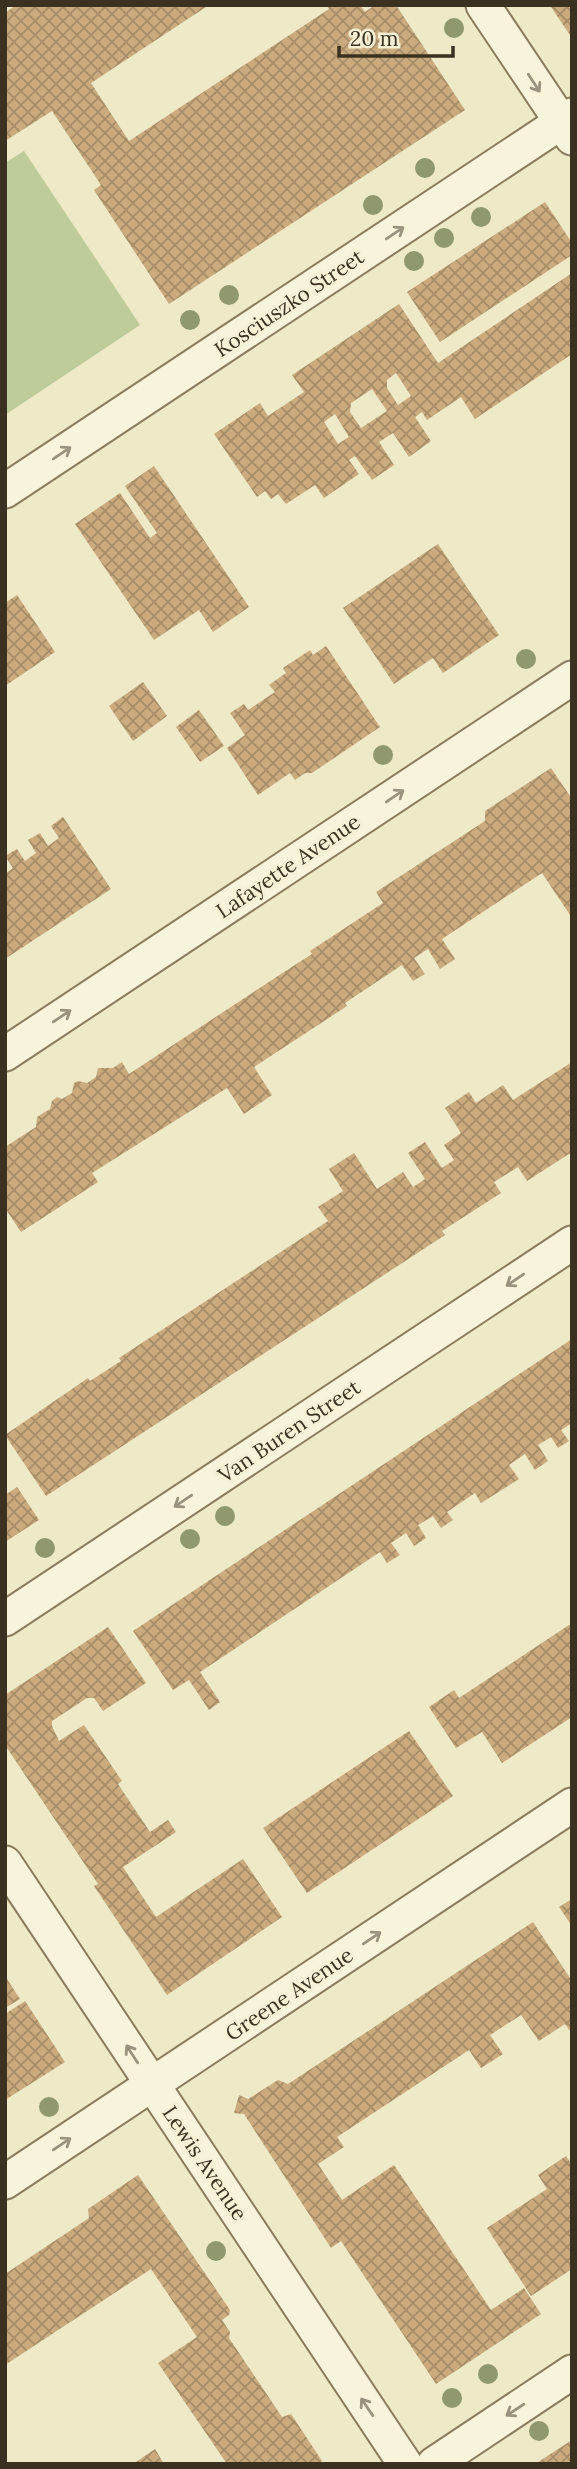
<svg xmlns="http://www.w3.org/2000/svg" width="577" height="2469" viewBox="0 0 577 2469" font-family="Lora,serif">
<defs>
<pattern id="building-cross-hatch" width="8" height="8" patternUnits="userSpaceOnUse" patternTransform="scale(1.75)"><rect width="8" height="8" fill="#cbab7e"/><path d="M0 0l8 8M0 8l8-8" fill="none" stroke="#a68c67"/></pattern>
</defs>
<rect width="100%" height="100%" fill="#eee9c7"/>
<path fill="#becc9b" d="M24 151 140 325 5 415V163Z"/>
<g fill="url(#building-cross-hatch)" fill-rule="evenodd">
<path d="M16 5H209L91 83 129 141 329 9 327 5H360L365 12 375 5H396L465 110 169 304 94 190 101 185 52 111 5 141V13Z"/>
<path d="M550 5H572V38L555 13Z"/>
<path d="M545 202 572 243V255L440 342 407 292Z"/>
<path d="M572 273V354L475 419 461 397 427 420 422 412 415 417 431 441 409 457 393 433 379 442 394 465 372 480 355 456 349 460 359 474 324 498 315 485 286 504 278 494 271 499 265 491 257 497 214 434 260 403 268 416 304 392 292 375 399 304 438 363ZM396 373 411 396 398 405 387 388V380ZM372 389 387 411 361 428 350 412 351 403ZM335 414 349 437 338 444 324 422Z"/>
<path d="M154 466 249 607 213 632 199 610 154 640 75 524 120 493 150 538 157 533 125 486Z"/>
<path d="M438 544 499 635 443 673 433 658 394 684 343 608Z"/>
<path d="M17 595 55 652 5 686V603Z"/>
<path d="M326 646 380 727 312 773H305L295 780 290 773 258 795 227 748 245 735 230 713 244 704 248 710 275 692 269 685 286 673 283 668 310 650 313 655Z"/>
<path d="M143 682 167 716 133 741 109 706Z"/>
<path d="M199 710 224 746 200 762 176 727Z"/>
<path d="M551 768 572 799V918L542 873 442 939 455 959 440 969 428 949 414 958 425 974 413 981 402 965 345 1003 347 1006 254 1067 272 1095 244 1114 227 1088 92 1173 98 1182 21 1232 5 1208V1147L36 1127 37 1117 50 1109 52 1101 57 1097 62 1099 72 1093 74 1083 78 1081 87 1083 96 1077 98 1068H113L122 1062 129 1074 281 974 312 954 310 951 383 903 376 892 485 821V811Z"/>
<path d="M63 817 111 889 5 959V874L13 868 5 856 17 849 25 861 36 853 28 840 40 833 48 846 59 838 51 826Z"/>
<path d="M572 1062V1152L527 1181 518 1167 494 1182 501 1193 442 1231 445 1235 46 1496 5 1435 88 1378 90 1381 121 1361 119 1358 328 1221 318 1207 343 1191 329 1169 354 1153 377 1189 403 1172 413 1187 425 1179 408 1153 425 1142 442 1168 454 1160 444 1145 461 1133 445 1108 469 1092 476 1103 503 1085 513 1100Z"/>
<path d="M572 1339V1423L561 1430 569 1441 558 1448 551 1437 538 1445 548 1461 535 1470 525 1454 509 1465 519 1479 481 1503 475 1493 447 1512 453 1520 441 1528 433 1516 418 1525 426 1538 414 1546 406 1533 391 1543 400 1555 387 1563 380 1552 200 1672 220 1702 209 1710 189 1680 173 1690 133 1631Z"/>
<path d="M17 1487 39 1520 5 1542V1495Z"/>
<path d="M572 1623V1717L502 1763 482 1732 456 1748 429 1707 454 1690 459 1698Z"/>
<path d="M108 1627 146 1683 103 1711 94 1698H87L52 1721V1726L59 1741 84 1725 122 1781 118 1784 150 1832 168 1820 176 1832 123 1867 156 1917 243 1859 282 1917 167 1995 94 1886 98 1884 5 1745V1695Z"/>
<path d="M409 1731 453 1796 307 1893 263 1828Z"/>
<path d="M572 1899V1926L559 1907Z"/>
<path d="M533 1922 572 1981V2034L565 2024 539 2041 521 2015 490 2035 503 2054 481 2068 469 2050 337 2137 344 2147 318 2164 342 2200 394 2165 491 2310 524 2288 541 2314 436 2384 341 2241 331 2248 244 2114 234 2113 239 2095 248 2099 278 2080 288 2084Z"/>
<path d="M5 1976 20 1999 5 2008Z"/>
<path d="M25 2001 65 2062 5 2100V2014Z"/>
<path d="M566 2156 572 2165V2269L531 2296 487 2228 547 2189 538 2175Z"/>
<path d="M138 2175 230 2310 229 2315 222 2320 230 2332 229 2338 282 2417 291 2414 322 2461 318 2464H227L158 2363 197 2337 151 2269 5 2365V2274L89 2218 88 2209Z"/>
<path d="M572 2440V2464H535Z"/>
<path d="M155 2449 164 2464H133Z"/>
</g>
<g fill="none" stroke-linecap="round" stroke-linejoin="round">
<g stroke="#897c5d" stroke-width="37">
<g id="street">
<path d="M483 5 572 138"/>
<path d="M5 491 572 115"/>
<path d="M5 1054 572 678"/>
<path d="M5 1619 572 1243"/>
<path d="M5 1863 405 2464"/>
<path d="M5 2182 572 1805"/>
<path d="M434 2464 572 2372"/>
</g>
</g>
<use href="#street" stroke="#f8f4db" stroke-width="33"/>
</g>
<g fill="#8f986f">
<circle cx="454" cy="28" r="10"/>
<circle cx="425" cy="168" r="10"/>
<circle cx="373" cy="205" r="10"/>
<circle cx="481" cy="217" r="10"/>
<circle cx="444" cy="238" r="10"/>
<circle cx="414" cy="261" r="10"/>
<circle cx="229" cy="295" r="10"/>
<circle cx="190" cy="320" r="10"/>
<circle cx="526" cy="659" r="10"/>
<circle cx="383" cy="755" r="10"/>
<circle cx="225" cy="1516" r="10"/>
<circle cx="190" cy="1539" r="10"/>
<circle cx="45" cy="1548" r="10"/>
<circle cx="49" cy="2107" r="10"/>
<circle cx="216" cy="2251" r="10"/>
<circle cx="488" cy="2374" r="10"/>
<circle cx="452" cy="2398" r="10"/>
<circle cx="539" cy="2431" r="10"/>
</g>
<defs><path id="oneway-shaft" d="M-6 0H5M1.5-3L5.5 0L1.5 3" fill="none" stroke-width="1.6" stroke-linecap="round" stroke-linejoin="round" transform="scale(1.75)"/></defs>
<g stroke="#99927e">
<use href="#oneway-shaft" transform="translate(534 83) rotate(57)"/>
<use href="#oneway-shaft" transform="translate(395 233) rotate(-34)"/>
<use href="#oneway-shaft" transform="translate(62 453) rotate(-34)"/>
<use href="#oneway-shaft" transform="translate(395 796) rotate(-34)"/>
<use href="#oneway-shaft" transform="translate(62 1016) rotate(-34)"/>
<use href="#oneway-shaft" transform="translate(515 1280) rotate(146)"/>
<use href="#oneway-shaft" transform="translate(183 1501) rotate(146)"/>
<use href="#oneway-shaft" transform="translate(372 1938) rotate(-34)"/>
<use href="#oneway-shaft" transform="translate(132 2054) rotate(-123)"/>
<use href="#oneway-shaft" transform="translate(62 2144) rotate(-34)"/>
<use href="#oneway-shaft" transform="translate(367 2407) rotate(-124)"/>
<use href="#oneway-shaft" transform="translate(515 2410) rotate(147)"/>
</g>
<g text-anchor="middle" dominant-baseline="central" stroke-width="6" stroke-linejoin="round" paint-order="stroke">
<g font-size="21" fill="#3a3120" stroke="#f5f1d7">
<text transform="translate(289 303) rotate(-34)">Kosciuszko Street</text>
<text transform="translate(288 866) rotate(-34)">Lafayette Avenue</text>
<text transform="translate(289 1431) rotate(-34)">Van Buren Street</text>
<text transform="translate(289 1994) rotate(-34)">Greene Avenue</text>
<text transform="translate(205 2163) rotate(56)">Lewis Avenue</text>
</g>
</g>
<rect width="577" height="2469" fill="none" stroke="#3a3120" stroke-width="14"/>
<path d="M339 46v10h114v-10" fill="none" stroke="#3a3120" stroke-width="3.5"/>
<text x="350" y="46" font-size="21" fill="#3a3120" stroke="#f5f1d7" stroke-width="5" paint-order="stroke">20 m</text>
</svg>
